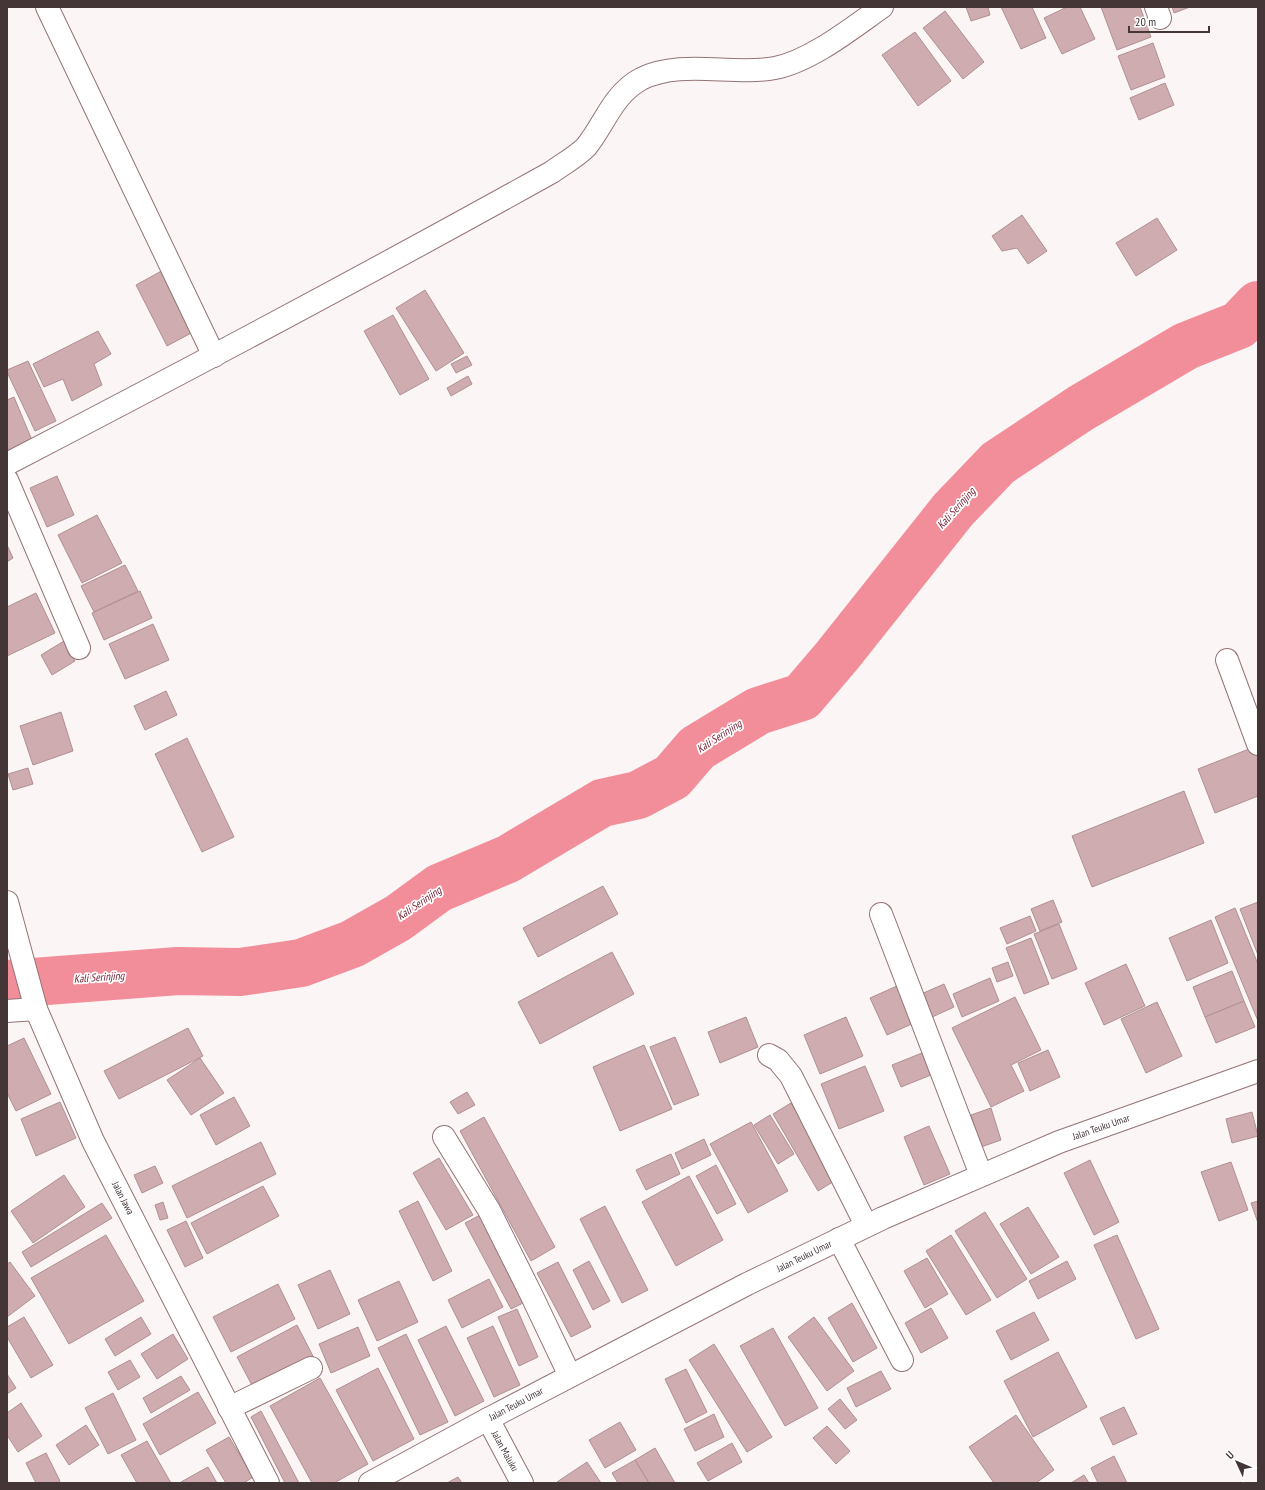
<svg xmlns="http://www.w3.org/2000/svg" width="1265" height="1490" viewBox="0 0 1265 1490" font-family="'PT Sans Narrow',sans-serif">
<rect width="100%" height="100%" fill="#fcf5f5"/>
<g fill="none" stroke-linecap="round" stroke-linejoin="round">
<path stroke="#f28e9a" stroke-width="48" d="M7 984 178 971 240 972 301 963 352 944 398 918 439 888 508 859 602 803 638 795 672 777 697 748 758 711 802 697 837 656 953 510 998 463 1081 408 1186 346 1239 325 1258 305"/>
</g>
<g fill="#ceacaf" stroke="#b09092">
<path d="M966 7H988L990 15 971 21Z"/>
<path d="M1001 7H1032L1046 38 1021 49Z"/>
<path d="M1067 7H1080L1095 39 1062 54 1044 18Z"/>
<path d="M1101 7H1140L1151 37 1117 50Z"/>
<path d="M1172 7H1190L1174 13Z"/>
<path d="M945 11 984 62 963 79 923 28Z"/>
<path d="M915 32 951 81 918 106 882 55Z"/>
<path d="M1153 43 1165 77 1131 90 1118 56Z"/>
<path d="M1165 83 1174 105 1139 120 1130 98Z"/>
<path d="M1022 215 1047 251 1028 264 1017 248 1002 251 992 236Z"/>
<path d="M1157 218 1177 250 1136 276 1116 243Z"/>
<path d="M165 269 197 330 167 346 136 285Z"/>
<path d="M425 290 464 353 436 371 396 308Z"/>
<path d="M393 315 429 379 400 395 364 331Z"/>
<path d="M98 331 111 354 94 364 102 385 72 401 63 379 44 387 33 364Z"/>
<path d="M467 356 472 365 456 373 451 364Z"/>
<path d="M28 361 56 421 35 431 7 372V370Z"/>
<path d="M468 376 472 384 451 396 447 388Z"/>
<path d="M14 397 34 445 9 456 7 451V400Z"/>
<path d="M57 476 74 515 47 527 30 488Z"/>
<path d="M97 515 122 563 82 583 58 535Z"/>
<path d="M7 545 13 558 7 562Z"/>
<path d="M125 565 138 591 94 612 81 586Z"/>
<path d="M140 591 152 618 104 640 92 613Z"/>
<path d="M36 593 55 633 7 656V607Z"/>
<path d="M153 624 169 660 125 679 109 644Z"/>
<path d="M64 641 75 661 52 675 41 655Z"/>
<path d="M166 691 177 715 145 730 134 706Z"/>
<path d="M61 712 73 751 33 765 20 726Z"/>
<path d="M187 738 234 837 202 852 155 754Z"/>
<path d="M1254 747 1258 758V796L1215 813 1198 769Z"/>
<path d="M28 768 33 784 13 790 8 774Z"/>
<path d="M1184 791 1204 843 1092 887 1072 836Z"/>
<path d="M603 886 618 914 538 957 523 928Z"/>
<path d="M1053 900 1062 922 1040 931 1031 909Z"/>
<path d="M1258 902V955L1240 909Z"/>
<path d="M1235 908 1258 964V1021L1215 917Z"/>
<path d="M1030 916 1036 931 1007 944 1000 928Z"/>
<path d="M1211 920 1228 963 1187 981 1169 938Z"/>
<path d="M1059 924 1077 969 1052 979 1034 934Z"/>
<path d="M1031 938 1049 984 1024 994 1006 948Z"/>
<path d="M612 952 634 994 540 1044 518 1002Z"/>
<path d="M1008 962 1013 976 997 982 992 968Z"/>
<path d="M1126 964 1145 1006 1104 1025 1085 983Z"/>
<path d="M1232 971 1244 1001 1205 1017 1193 987Z"/>
<path d="M990 978 999 1001 962 1017 953 994Z"/>
<path d="M944 984 954 1007 930 1018 919 995Z"/>
<path d="M897 986 914 1023 887 1035 870 998Z"/>
<path d="M1015 997 1041 1050 1011 1065 1024 1091 991 1107 952 1028Z"/>
<path d="M1244 1001 1255 1027 1216 1043 1205 1017Z"/>
<path d="M1157 1002 1182 1056 1146 1073 1121 1019Z"/>
<path d="M746 1017 758 1047 720 1063 708 1032Z"/>
<path d="M846 1017 863 1056 820 1074 804 1035Z"/>
<path d="M188 1028 203 1056 119 1099 104 1071Z"/>
<path d="M675 1037 699 1095 674 1105 650 1047Z"/>
<path d="M24 1038 51 1094 16 1111 7 1093V1046Z"/>
<path d="M644 1045 672 1109 620 1131 593 1067Z"/>
<path d="M1048 1050 1060 1077 1030 1091 1018 1063Z"/>
<path d="M922 1053 931 1075 901 1087 892 1065Z"/>
<path d="M200 1058 224 1093 191 1115 167 1080Z"/>
<path d="M865 1066 884 1111 839 1129 821 1084Z"/>
<path d="M467 1092 475 1105 458 1114 450 1102Z"/>
<path d="M234 1097 250 1126 216 1145 200 1115Z"/>
<path d="M60 1102 76 1138 36 1156 21 1119Z"/>
<path d="M791 1103 836 1180 818 1191 773 1114Z"/>
<path d="M991 1108 1001 1140 981 1147 971 1115Z"/>
<path d="M1252 1112 1258 1136 1232 1143 1226 1119Z"/>
<path d="M770 1115 794 1154 778 1164 754 1125Z"/>
<path d="M484 1117 555 1247 531 1261 460 1131Z"/>
<path d="M751 1122 788 1191 748 1213 710 1144Z"/>
<path d="M929 1126 950 1174 924 1185 904 1137Z"/>
<path d="M704 1139 711 1155 682 1169 675 1153Z"/>
<path d="M261 1142 276 1174 187 1218 172 1186Z"/>
<path d="M671 1154 680 1174 646 1190 636 1170Z"/>
<path d="M439 1158 473 1215 446 1230 413 1173Z"/>
<path d="M1090 1160 1119 1222 1094 1235 1064 1173Z"/>
<path d="M1231 1162 1248 1210 1219 1221 1201 1172Z"/>
<path d="M716 1165 736 1204 717 1214 696 1176Z"/>
<path d="M155 1166 163 1183 142 1193 134 1175Z"/>
<path d="M64 1175 85 1207 33 1243 11 1211Z"/>
<path d="M689 1176 723 1240 676 1266 642 1202Z"/>
<path d="M263 1186 279 1216 207 1254 191 1223Z"/>
<path d="M418 1201 452 1271 433 1281 399 1211Z"/>
<path d="M1258 1201V1223L1251 1203Z"/>
<path d="M163 1202 168 1218 160 1220 155 1205Z"/>
<path d="M102 1203 112 1218 31 1267 22 1252Z"/>
<path d="M605 1206 648 1290 622 1303 580 1219Z"/>
<path d="M1028 1207 1059 1257 1031 1274 1000 1224Z"/>
<path d="M985 1212 1027 1279 997 1298 955 1231Z"/>
<path d="M482 1214 527 1301 511 1309 465 1223Z"/>
<path d="M186 1221 203 1258 185 1267 167 1230Z"/>
<path d="M106 1235 144 1301 69 1344 31 1278Z"/>
<path d="M951 1235 991 1300 966 1315 926 1251Z"/>
<path d="M1117 1235 1159 1329 1136 1339 1094 1245Z"/>
<path d="M927 1258 948 1294 925 1308 904 1271Z"/>
<path d="M589 1261 610 1301 593 1310 573 1270Z"/>
<path d="M1067 1261 1076 1279 1038 1299 1029 1281Z"/>
<path d="M10 1262 35 1296 7 1317V1264Z"/>
<path d="M558 1262 591 1327 571 1337 537 1273Z"/>
<path d="M330 1270 350 1314 318 1329 298 1285Z"/>
<path d="M489 1279 503 1307 462 1328 448 1300Z"/>
<path d="M399 1281 418 1322 377 1341 358 1300Z"/>
<path d="M278 1284 295 1319 231 1352 213 1317Z"/>
<path d="M852 1303 877 1348 853 1362 828 1318Z"/>
<path d="M931 1308 948 1338 921 1353 905 1323Z"/>
<path d="M517 1309 538 1357 519 1366 498 1317Z"/>
<path d="M1034 1312 1049 1340 1011 1360 996 1331Z"/>
<path d="M24 1317 53 1365 31 1378 7 1337V1327Z"/>
<path d="M141 1317 151 1334 115 1356 105 1339Z"/>
<path d="M814 1317 854 1371 827 1391 788 1337Z"/>
<path d="M297 1325 315 1360 255 1391 237 1357Z"/>
<path d="M446 1326 484 1401 455 1416 418 1340Z"/>
<path d="M493 1326 520 1385 494 1397 467 1338Z"/>
<path d="M358 1327 370 1356 331 1373 319 1344Z"/>
<path d="M773 1328 818 1408 785 1426 740 1346Z"/>
<path d="M173 1334 188 1359 157 1379 141 1354Z"/>
<path d="M406 1334 448 1422 420 1435 378 1348Z"/>
<path d="M714 1344 772 1437 747 1452 689 1360Z"/>
<path d="M1058 1352 1087 1407 1033 1437 1004 1381Z"/>
<path d="M130 1360 140 1377 118 1390 108 1372Z"/>
<path d="M378 1368 414 1439 373 1461 336 1390Z"/>
<path d="M686 1369 707 1412 686 1423 665 1379Z"/>
<path d="M881 1371 891 1389 856 1407 847 1388Z"/>
<path d="M7 1374 16 1388 7 1394Z"/>
<path d="M181 1376 190 1390 151 1413 143 1398Z"/>
<path d="M320 1378 368 1464 334 1483H312L270 1406Z"/>
<path d="M198 1392 216 1423 160 1455 143 1424Z"/>
<path d="M113 1393 136 1440 108 1454 85 1408Z"/>
<path d="M840 1399 857 1420 845 1429 828 1409Z"/>
<path d="M21 1403 42 1436 18 1452 7 1435V1413Z"/>
<path d="M1124 1407 1137 1434 1113 1445 1100 1418Z"/>
<path d="M261 1411 299 1483H285L251 1417Z"/>
<path d="M714 1414 724 1437 695 1451 684 1429Z"/>
<path d="M1016 1415 1054 1470 1036 1483H994L969 1447Z"/>
<path d="M620 1422 636 1450 605 1468 589 1440Z"/>
<path d="M86 1425 99 1445 69 1465 56 1445Z"/>
<path d="M827 1426 850 1451 836 1464 813 1438Z"/>
<path d="M229 1437 253 1477 244 1483H226L206 1450Z"/>
<path d="M147 1441 171 1483H137L121 1455Z"/>
<path d="M732 1443 742 1462 708 1481 697 1463Z"/>
<path d="M655 1448 675 1483H649L635 1460Z"/>
<path d="M46 1453 60 1481 57 1483H36L26 1463Z"/>
<path d="M1114 1456 1127 1483H1098L1091 1468Z"/>
<path d="M635 1460 649 1483H618L612 1473Z"/>
<path d="M587 1462 601 1483H557V1482Z"/>
<path d="M208 1467 217 1483H181V1482Z"/>
<path d="M1084 1475 1089 1483H1071Z"/>
<path d="M458 1477 462 1483H447Z"/>
</g>
<g fill="none" stroke-linecap="round" stroke-linejoin="round">
<g stroke="#937375" stroke-width="24">
<g id="minor">
<path d="M47 7 214 356"/>
<path d="M1156 7 1160 18"/>
<path d="M7 464C190 369 372 272 552 172 563 164 576 157 586 147 605 124 612 95 641 79 681 59 733 76 775 68 811 61 852 28 882 7"/>
<path d="M7 480 79 648"/>
<path d="M1227 660 1258 744"/>
<path d="M7 902 36 1009 93 1141 268 1483"/>
<path d="M881 914 981 1175"/>
<path d="M7 1011 36 1009"/>
<path d="M769 1055 778 1060 791 1076 866 1225"/>
<path d="M444 1137 489 1210 531 1294 570 1376"/>
<path d="M839 1239 902 1360"/>
<path d="M229 1408 311 1368"/>
<path d="M488 1419 522 1483"/>
</g>
</g>
<g stroke="#937375" stroke-width="24">
<path id="major" d="M370 1483 488 1419 747 1284 883 1218 1059 1142 1258 1071"/>
</g>
<use href="#minor" stroke="#fff" stroke-width="22"/>
<use href="#major" stroke="#fff" stroke-width="22"/>
</g>
<g text-anchor="middle" dominant-baseline="central" stroke-width="3.5" stroke-linejoin="round" paint-order="stroke">
<g font-size="10" fill="#443637" stroke="#fff">
<text transform="translate(1101 1127) rotate(-19)">Jalan Teuku Umar</text>
<text transform="translate(123 1198) rotate(63)">Jalan Jawa</text>
<text transform="translate(804 1256) rotate(-26)">Jalan Teuku Umar</text>
<text transform="translate(516 1404) rotate(-28)">Jalan Teuku Umar</text>
<text transform="translate(505 1451) rotate(61)">Jalan Maluku</text>
</g>
<g font-size="11" font-style="italic" fill="#70192c" stroke="#fff">
<text transform="translate(956 508) rotate(-48)">Kali Serinjing</text>
<text transform="translate(719 736) rotate(-33)">Kali Serinjing</text>
<text transform="translate(419 903) rotate(-34)">Kali Serinjing</text>
<text transform="translate(99 977) rotate(-4)">Kali Serinjing</text>
</g>
</g>
<rect width="1265" height="1490" fill="none" stroke="#443637" stroke-width="16"/>
<g transform="translate(1237 1462) rotate(314)" stroke="#ffffff" stroke-width="3" paint-order="stroke">
<path d="M0-3L7 15L0 10L-7 15Z" fill="#443637"/>
<text y="-6" font-size="11" font-weight="bold" text-anchor="middle" fill="#443637">U</text>
</g>
<path d="M1129 26v6h80v-6" fill="none" stroke="#443637" stroke-width="2"/>
<text x="1135" y="26" font-size="12" fill="#443637" stroke="#ffffff" stroke-width="3" paint-order="stroke">20 m</text>
</svg>
